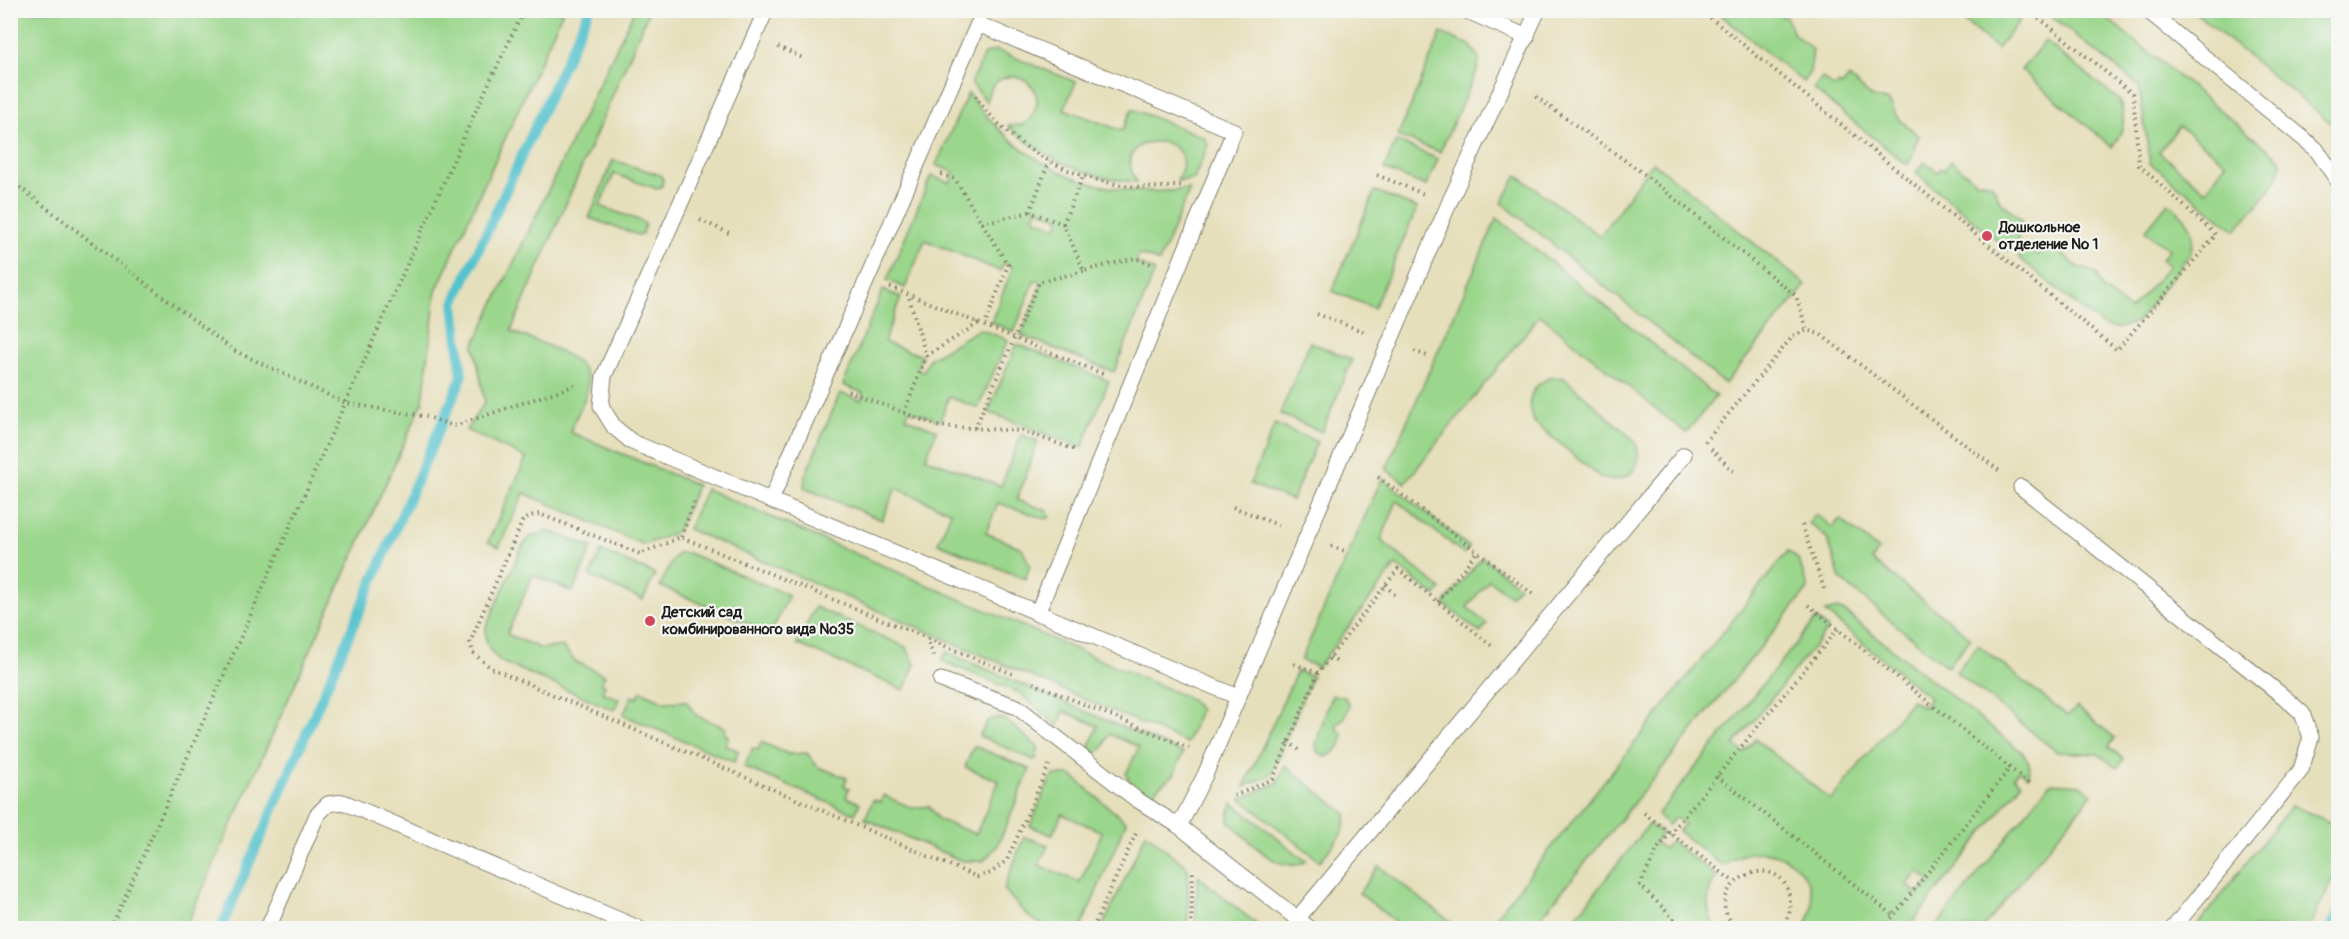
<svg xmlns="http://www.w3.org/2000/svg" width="2349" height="939" viewBox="0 0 2349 939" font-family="Pangolin,sans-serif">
<rect width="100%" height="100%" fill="#f6f6f2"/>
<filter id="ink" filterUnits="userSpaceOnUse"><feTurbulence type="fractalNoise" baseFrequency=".0167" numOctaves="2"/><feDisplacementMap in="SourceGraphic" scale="12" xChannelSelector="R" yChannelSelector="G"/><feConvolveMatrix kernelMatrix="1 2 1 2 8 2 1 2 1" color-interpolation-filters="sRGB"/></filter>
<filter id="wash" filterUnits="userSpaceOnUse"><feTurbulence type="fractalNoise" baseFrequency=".008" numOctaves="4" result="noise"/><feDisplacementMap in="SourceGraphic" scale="24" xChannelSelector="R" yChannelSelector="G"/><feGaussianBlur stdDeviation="1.35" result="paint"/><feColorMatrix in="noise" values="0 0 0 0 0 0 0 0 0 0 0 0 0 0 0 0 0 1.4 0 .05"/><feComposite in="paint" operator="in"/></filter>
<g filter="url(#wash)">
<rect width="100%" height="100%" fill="#e6dfbb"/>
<g fill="#9ad68b" stroke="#5b7954" stroke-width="1.5" fill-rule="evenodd">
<path d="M10 11H563L436 291 423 401 185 928H11Z"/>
<path d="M634 11H649L511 331C532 341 590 355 588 384 587 400 575 417 570 432L697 485 677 532 644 545 524 493 499 547 488 542 526 458 466 430 485 402 474 345Z"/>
<path d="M1716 11H1764L1786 17 1794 34 1813 50 1810 72 1803 82Z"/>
<path d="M1952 11H2008L2020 20 1997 49Z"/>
<path d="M2045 11H2098L2280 159C2288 178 2247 215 2235 230L2150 163 2139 86ZM2179 126 2226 163 2206 191 2159 152Z"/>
<path d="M2193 11H2308L2338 26V129Z"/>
<path d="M1441 33 1470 45 1479 58 1478 68 1440 152 1398 136Z"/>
<path d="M2045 41 2119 100C2127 119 2124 131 2112 147L2021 70Z"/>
<path d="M996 50 1076 82 1064 109 1122 131 1132 109 1204 137 1208 144 1194 179 1177 181C1207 128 1104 129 1137 182 1088 179 1044 159 1008 126L1022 125C1045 110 1041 81 1013 76 997 78 988 86 987 102L971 83 984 54Z"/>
<path d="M1849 77 1873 98 1889 101 1897 117 1919 136C1912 147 1917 153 1907 165L1813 89 1822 78 1835 88 1839 84 1842 86Z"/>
<path d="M968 93C1023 168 1097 201 1190 189L1159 262 1139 254 1136 263 1155 271 1114 372 1021 335 1042 283 1035 280 1014 332 991 322 1013 267 1004 263 1000 271 925 240 905 288 887 280 931 176 950 183 954 172 936 165ZM1037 209 1060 218 1057 227 1034 218Z"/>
<path d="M1396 141 1438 159 1426 186 1384 169Z"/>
<path d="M613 160 660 175 663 179 662 186 657 189 614 174 600 206 641 221 645 224 643 233 638 235 589 218Z"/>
<path d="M1951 161 1975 181 1992 184 2000 201 2022 220 2018 226V240L2009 250 1916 173 1925 162 1938 172 1941 168 1944 170Z"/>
<path d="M1653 162 1806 285 1725 384 1502 203 1517 175 1600 236Z"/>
<path d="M1375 191 1417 208 1374 308 1332 291Z"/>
<path d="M2168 203C2187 218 2200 230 2189 255L2138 321C2125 328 2116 330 2103 326L2018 257 2027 247 2037 255 2054 247 2078 267 2096 273 2103 289 2130 310 2169 266 2162 259 2169 249 2145 231Z"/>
<path d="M1497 218 1716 396 1686 433 1540 315 1405 483 1386 469Z"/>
<path d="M883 290 901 297 884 342 922 356 917 369 923 372 929 359 979 329 1008 340 978 408 949 397 940 421 909 410 906 418 937 430 926 458 1001 486 1021 435 1038 441 1017 500 1048 511 1050 517 1046 519 998 503 986 533 1022 548 1030 566 1025 579 938 543 951 512 896 488 882 520 804 488 805 476 840 393 861 400 863 393 843 385Z"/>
<path d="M1310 342 1352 360 1322 432 1280 414Z"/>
<path d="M1017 344 1109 381 1082 448 988 412Z"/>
<path d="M1552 377 1564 378 1634 440C1647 466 1628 486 1601 478L1534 422C1524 401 1531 385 1552 377Z"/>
<path d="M1275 424 1317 442 1292 500 1250 484Z"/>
<path d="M1382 478 1469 547 1464 554 1397 501 1381 540 1441 589 1435 596 1396 565 1318 667 1301 660Z"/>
<path d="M706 489 1191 699 1200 710 1187 743 688 529Z"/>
<path d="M1816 514 1832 527 1840 519 1879 550 1872 560 1971 638 1947 667 1840 579 1828 539 1809 523Z"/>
<path d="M548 531 592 547 573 592 533 575 507 634 542 649 562 646 575 661 605 675 601 683 605 685 602 692 619 699 614 710 502 662C489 652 484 643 486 627L522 547 530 537Z"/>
<path d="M601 551 655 574 643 600 590 576Z"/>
<path d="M1788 551 1799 560 1808 589 1532 928H1487Z"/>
<path d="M679 553H688L789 595 771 633 660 586 673 559Z"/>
<path d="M1482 557 1519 586 1510 596 1489 580 1467 607 1487 624 1480 633 1444 604Z"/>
<path d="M815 607 906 647 915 664 904 690 797 644Z"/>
<path d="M1837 609 1845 612 2023 753C2029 761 2032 767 2028 777L2020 770 2014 776 2022 783 1908 928H1804C1835 876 1769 828 1723 866L1678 831 1684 824 1675 817 1669 825 1657 815 1816 619 1828 629 1734 745 1744 753 1755 739 1831 800 1912 700 1923 707 1930 698 1825 612ZM1918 871 1930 881 1918 894 1907 885Z"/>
<path d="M1978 645 2068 716 2077 707 2115 738 2109 747 2124 759 2117 768 2098 754 2057 752 1956 672Z"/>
<path d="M946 652 1183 753 1174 775 1157 788 1153 795C1139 798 1132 786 1126 774L1139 747 1109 734 1103 748 1094 754 1089 747 1098 726 1064 711 1058 726 1018 692 942 661Z"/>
<path d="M1297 671 1312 676 1271 775 1244 787Z"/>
<path d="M641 691 665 702 686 701 697 716 726 728 724 734 729 736 725 745 739 751 734 762 623 715 632 696 637 698Z"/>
<path d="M1333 695 1345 697 1349 706 1345 717 1337 724V729L1343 734C1341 746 1337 753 1325 757L1317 751 1316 743 1330 699Z"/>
<path d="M997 718 1004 719 1038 747 1037 758 1034 760 979 736 988 720Z"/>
<path d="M761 742 788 754 807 753 818 767 847 778 844 786 849 788 846 797 860 803 855 814 744 767 753 748 758 750Z"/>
<path d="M974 746 1030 769 998 845 983 861H962L865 819 873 800 881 802 883 795 912 808 929 806 939 820 976 834 999 781 965 767Z"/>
<path d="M1285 766 1346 814C1348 832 1331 847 1320 861L1241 799 1277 783Z"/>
<path d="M1055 775H1071L1126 822 1081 928C1036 929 1031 922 1004 889L1024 837 1048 845 1039 865 1080 882 1102 832 1062 814 1052 835 1030 826 1049 781Z"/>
<path d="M2050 783 2081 785 2092 794 1983 928H1935Z"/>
<path d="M1233 803 1306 861C1279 878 1248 838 1229 822V812Z"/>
<path d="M2292 805 2338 826V869L2309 928H2195Z"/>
<path d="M1649 824 1662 833 1655 842 1664 849 1671 841 1716 876C1706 893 1705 911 1715 928H1567Z"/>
<path d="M1146 833 1188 868V928H1102Z"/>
<path d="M1379 866 1458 928H1403L1359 893Z"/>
<path d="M1198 876 1261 928H1195Z"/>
</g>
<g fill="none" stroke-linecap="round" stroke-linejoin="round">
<g stroke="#55c2cd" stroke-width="10">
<path d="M221 928 462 377 454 303 589 10"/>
<path d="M2331 928 2338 914"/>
</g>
</g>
</g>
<g filter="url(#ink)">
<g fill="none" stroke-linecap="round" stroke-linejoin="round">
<g stroke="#817e6c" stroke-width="17">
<g id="service">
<path d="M766 10 604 376 601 406 614 427 632 442 1238 697"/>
<path d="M1465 10 1527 37"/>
<path d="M2147 10 2316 149 2338 181"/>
<path d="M2021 487 2284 697 2302 713 2311 737 2301 770 2173 928"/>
<path d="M771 500 978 24 1234 131 1037 614"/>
<path d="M941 680 1017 707 1136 799 1179 826 1309 928"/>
<path d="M1179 826 1205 775 1450 201 1538 10"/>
<path d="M1297 919 1684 455"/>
<path d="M268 928 317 815 328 804 343 802 638 928"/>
</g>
</g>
<g stroke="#817e6c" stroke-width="4" stroke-dasharray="1.5 4.5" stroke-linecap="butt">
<path d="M1701 10 2117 350 2216 235 2139 165 2133 94 2029 10"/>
<path d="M778 47 805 59"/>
<path d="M975 96C1021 161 1104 197 1183 185"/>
<path d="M1536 97 1644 174 1796 296 1807 330"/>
<path d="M941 174 955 179 982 223 1030 212 1063 224 1084 271 1135 258 1151 264"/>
<path d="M1377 175 1424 194"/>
<path d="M10 180 233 350 345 403 428 417 454 426 576 385"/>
<path d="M1030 212 1049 161"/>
<path d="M700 220 729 233"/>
<path d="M982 223 1008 265 985 325"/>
<path d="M1063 224 1083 176"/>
<path d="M890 287 1106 375"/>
<path d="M1317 314 1365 332"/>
<path d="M1414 351 1430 357"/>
<path d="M926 356 979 323"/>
<path d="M848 391 938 426 1022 431 1076 450"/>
<path d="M904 413 926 356 908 294"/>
<path d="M975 428 1039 282 1084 271"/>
<path d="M1705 442 1793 336 1807 330 1820 334 2001 472"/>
<path d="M1711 449 1736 474"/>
<path d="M1378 477 1533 594"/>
<path d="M1233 507 1283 527"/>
<path d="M1802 525 1825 591"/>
<path d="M681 537 696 498"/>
<path d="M1331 546 1345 551"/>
<path d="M1385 585 1395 595"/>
<path d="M1438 602 1478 550"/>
<path d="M1808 605 2031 785"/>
<path d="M928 639 1015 675"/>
<path d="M933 656 927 638 681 537 640 554 540 514 529 516 522 522 470 642 473 653 491 668 977 877 991 873 1007 860 1049 765"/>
<path d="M1330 657 1340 664"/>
<path d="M1294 664 1318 673"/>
<path d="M1033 683 1189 748"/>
<path d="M1288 742 1301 751"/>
<path d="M1717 776 1894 916"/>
<path d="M1234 796 1273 779 1318 673 1398 569 1492 646"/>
<path d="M1644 813 1734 882"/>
<path d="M1784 924 1789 928"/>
<path d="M111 928 471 121 524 10"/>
<path d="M1093 928 1137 831"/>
<path d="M1191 928 1193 869"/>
<path d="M1683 928 1640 885 1658 848 1838 629"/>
<path d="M1738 928C1691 890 1782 839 1790 900 1792 911 1787 922 1778 928"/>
<path d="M1884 928 2010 768"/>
</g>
<use href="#service" stroke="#fff" stroke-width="15"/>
</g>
</g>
<g fill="#d1495b" stroke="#f6f6f2" stroke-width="2">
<circle cx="1987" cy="236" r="6"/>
<circle cx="650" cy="621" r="6"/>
</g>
<g text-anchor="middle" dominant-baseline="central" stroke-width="4.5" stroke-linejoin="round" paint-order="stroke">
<g font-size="15" font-weight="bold" fill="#1c1c1c" stroke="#f6f6f2" text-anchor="start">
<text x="1999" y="227">Дошкольное<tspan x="1999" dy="17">отделение № 1</tspan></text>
<text x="662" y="612">Детский сад<tspan x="662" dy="17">комбинированного вида №35</tspan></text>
</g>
</g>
<rect width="2349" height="939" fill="none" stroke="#f6f6f2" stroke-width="36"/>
</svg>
